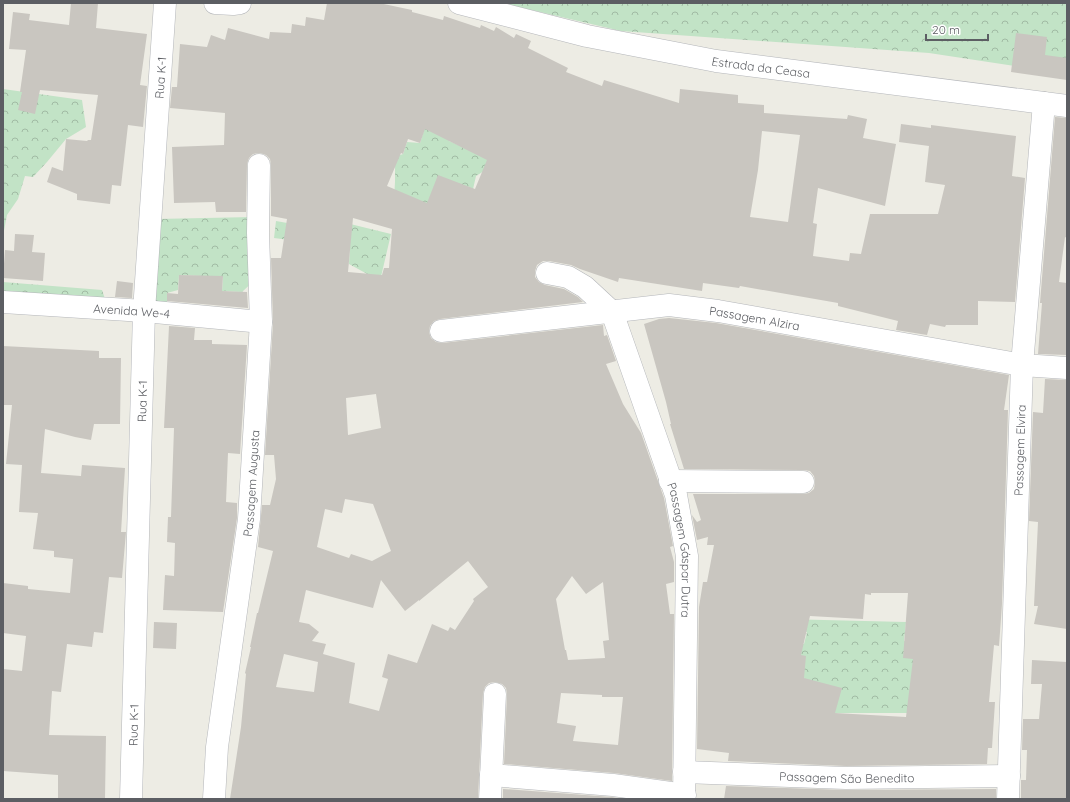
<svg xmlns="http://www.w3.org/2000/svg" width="1070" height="802" viewBox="0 0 1070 802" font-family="Quicksand,sans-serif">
<defs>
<pattern id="forest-crowns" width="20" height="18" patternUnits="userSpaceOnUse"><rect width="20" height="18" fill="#c2e3c6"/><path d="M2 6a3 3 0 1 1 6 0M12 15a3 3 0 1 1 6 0" fill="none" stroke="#a1bba4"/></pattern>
</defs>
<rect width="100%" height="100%" fill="#edece4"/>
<g fill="url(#forest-crowns)">
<path d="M502 3H1067V74L929 53 621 31Z"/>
<path d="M3 89 82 100 86 127 66 139 47 162 33 177 25 176 18 199 7 215 3 236Z"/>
<path d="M427 121 454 131 449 141 479 154 505 158 476 176 471 198 428 214 393 215 395 182V157L403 154 407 142 420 143Z"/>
<path d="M253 217 259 276 242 292 222 291 223 277 179 275 178 290 167 293V307L150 305 156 219Z"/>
<path d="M334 220 391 234 380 281 349 264 350 248 274 238 276 221 327 230Z"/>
<path d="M3 282 102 290 106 302 3 294Z"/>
<path d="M783 619 906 622 904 641 953 642 907 713H835L821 722 795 654V644H804L807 632 773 628Z"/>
</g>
<g fill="#c9c6c0" fill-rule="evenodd">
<path d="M71 3H98L96 28 147 34 140 85 147 86 143 127 128 125 121 186 112 185 110 204 77 200V194L47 182 52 167 63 171 66 139 87 141 88 140H91L98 95 40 90 35 114 18 110 22 92H20L26 50 9 49 13 12 30 14 29 20 69 25Z"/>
<path d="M327 3H379L412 10V12L443 20 444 16 480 28 481 25 494 31 496 27 514 38 516 34 531 41 528 48 568 68 566 72 602 86 604 80 679 103 680 89 738 95V103L764 105V113L847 119 848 115 867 119 863 138 896 144 885 206 818 188 813 223 817 224 813 256 849 261 850 253 861 254 870 214H938L945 185 925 182 929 146 899 142 901 124 931 128V125L1016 136 1012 176 1025 178 1015 302 978 301V325H946L945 327 930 324 927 335 896 330 898 321 838 306V303L740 286 739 288 703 283 702 291 619 278 618 282 580 269 571 265 549 261H543L537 265 535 271V277L539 282 545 285 564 289 578 297 583 302 440 319 434 321 430 326 429 332 431 338 436 342 442 343 603 325 604 336 607 335 616 361 606 364 623 404 641 433 664 498 673 546 670 547 674 562V582L666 584 670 614H674L672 781 614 773 504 764 507 694 506 688 502 684 495 682 489 683 485 687 483 693 478 799H230L241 727 246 674 245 673 251 647H250L257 613H258L273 551 258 547 262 505H270L276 479 274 455H265L273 323 271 258H281L287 219 271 216V165L270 159 266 155 260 153 253 154 249 158 247 164 246 212H216L215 202 174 203 172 147 224 145 225 113 170 108 172 87H177L180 44 207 47 211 35 225 40 228 28 269 39 270 32 291 33 292 24 305 26 306 17 324 20ZM425 129 487 160 475 189 438 175 427 203 387 186 401 153 403 154 408 139 420 143ZM762 131 800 135 788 222 750 217 758 170ZM353 218 392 229 389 268H384L382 275 348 272ZM376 394 381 428 348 435 346 398ZM345 499 373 504 391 551 372 561 351 554 349 558 317 547 325 509 342 513ZM468 561 488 587 473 599 474 601 455 630 450 627 448 631 432 624 417 663 388 654 382 677 388 679 379 711 349 703 355 663 323 654 326 644 312 641 319 632 309 624 299 622 306 590 373 608 381 580 405 611 419 600V601ZM572 576 586 594 603 582 609 640 603 641 605 658 568 660 566 650H565L556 599ZM284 654 318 662 314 692 276 687ZM561 693 602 695V697H623L618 745 573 741 576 726 557 723Z"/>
<path d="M1016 33 1047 37 1045 55 1067 58V80L1011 72Z"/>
<path d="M1055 117 1067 118V238L1065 237 1059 282 1067 283V355L1038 354 1042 303H1040Z"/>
<path d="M15 234 34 235 32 252 45 253 43 281 3 278 5 250 14 251Z"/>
<path d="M179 275 223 276 222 291 247 292 248 308 167 301V293L178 294Z"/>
<path d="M117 281 133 283 132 298 115 297Z"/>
<path d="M669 318 716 323 1009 375 1004 410H1008L1002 604 999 646 994 645 989 702H995L992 748H988L987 764 846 766 728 761 729 753 697 749 699 607 703 582H707L714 545H707L708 537 697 540 692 515 697 522 701 520 693 494H803L809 493 814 489 815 482 814 476 810 471 803 470 684 469 670 424H671L666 402 644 324 659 319ZM871 593H908L903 658 913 659 906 717 835 713 842 688 804 678 806 656 801 655 810 616 863 619 865 594 871 595Z"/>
<path d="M169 326 195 328 194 340H212V344L247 345 240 454 228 453 226 502 237 503V518L223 612 163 610 165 575 174 576 175 543 167 542 168 517H171L174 428H164Z"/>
<path d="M3 346 99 351V358H121L120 424H94L91 440 75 437 45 429 41 473 81 476 82 465 125 468 121 532H126L122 578 109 577 103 633 94 632 92 647 67 644 61 692 52 691 49 735 106 736 105 799H58V775L3 771V669L22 671 26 636 3 633V583L28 586V589L70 593 73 559 54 557V551L33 549 38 513 19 512 22 465 6 464 12 405H3Z"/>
<path d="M1045 379 1067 380V629L1034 624 1038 606H1034L1038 522 1029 521 1033 412 1043 413Z"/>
<path d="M154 622 177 623 176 649 153 648Z"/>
<path d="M1032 660 1067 662V799H1021V780H1026L1027 750H1022L1023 719H1039L1042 684H1031Z"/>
<path d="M726 786 846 790 996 789V799H724Z"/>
<path d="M503 789 612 797 623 799H503Z"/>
</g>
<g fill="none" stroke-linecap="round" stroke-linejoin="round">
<g stroke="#b4b6ba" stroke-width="23">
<g id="minor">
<path d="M215 3 233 4 240 3"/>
<path id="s1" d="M459 3 587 36 716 61 1067 106"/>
<path id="s2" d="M547 273 568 277 585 287 612 312 676 495 687 556 684 799"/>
<path id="s3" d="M3 302 144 311 261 322"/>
<path id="s4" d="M441 331 669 305 718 311 1022 365 1067 368"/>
<path d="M670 481 803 482"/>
<path id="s5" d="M684 772 846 778 1009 776"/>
<path d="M491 775 613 785 685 795"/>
<path id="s6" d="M131 799 144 311 165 3"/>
<path id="s7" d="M214 799 217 747 249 519 261 322 258 233 259 165"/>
<path d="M490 799 495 694"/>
<path id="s8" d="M1008 799 1022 365 1044 103"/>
</g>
</g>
<use href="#minor" stroke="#fff" stroke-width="22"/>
</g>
<g text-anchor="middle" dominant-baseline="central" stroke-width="3" stroke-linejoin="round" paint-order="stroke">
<g font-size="12" fill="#5c5e63" stroke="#fff">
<text stroke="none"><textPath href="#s1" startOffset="309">Estrada da Ceasa</textPath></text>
<text stroke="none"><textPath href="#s6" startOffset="722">Rua K-1</textPath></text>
<text stroke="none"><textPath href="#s3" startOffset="129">Avenida We-4</textPath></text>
<text stroke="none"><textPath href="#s4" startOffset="316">Passagem Alzira</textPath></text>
<text stroke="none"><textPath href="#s6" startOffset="398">Rua K-1</textPath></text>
<text stroke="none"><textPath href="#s8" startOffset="349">Passagem Elvira</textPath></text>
<text stroke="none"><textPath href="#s7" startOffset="318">Passagem Augusta</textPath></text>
<text stroke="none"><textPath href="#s2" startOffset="327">Passagem Gáspar Dutra</textPath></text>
<text stroke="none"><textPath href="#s6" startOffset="74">Rua K-1</textPath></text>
<text stroke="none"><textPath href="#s5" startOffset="163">Passagem São Benedito</textPath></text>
</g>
</g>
<rect width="1070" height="802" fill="none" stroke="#5c5e63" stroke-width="8"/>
<path d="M926 34v6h62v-6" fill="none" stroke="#5c5e63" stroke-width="2"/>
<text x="932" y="34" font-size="12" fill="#5c5e63" stroke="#ffffff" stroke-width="3" paint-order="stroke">20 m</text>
</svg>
